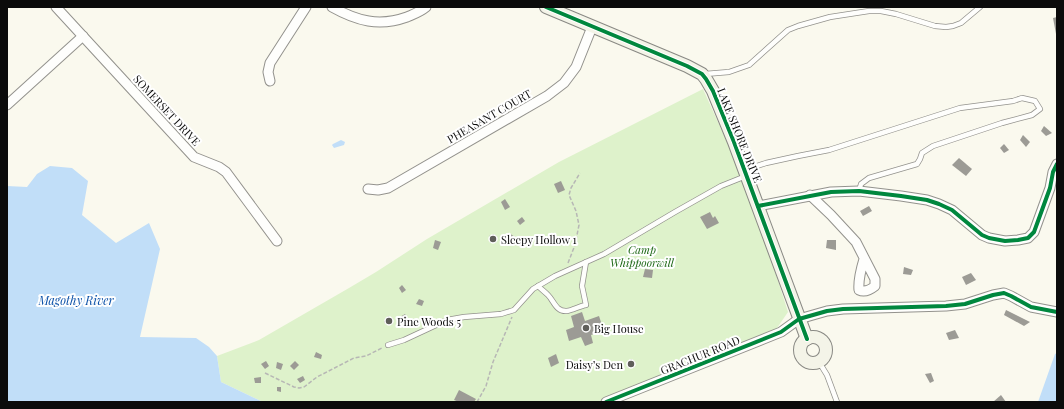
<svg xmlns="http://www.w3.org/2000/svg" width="1064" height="409" viewBox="0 0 1064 409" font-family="'Playfair Display',serif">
<rect width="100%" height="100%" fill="#faf9ee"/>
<path fill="#def2cb" d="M703 89 750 193 788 312 775 331 597 402H263L221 382 217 356 259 340 349 288 376 272 427 239 559 162Z"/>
<g fill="#c1def8">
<path d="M341 140 345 142 344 145 334 148 332 145 333 144Z"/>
<path d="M50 166 72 168 88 181 82 215 116 243 149 223 160 249 140 337 196 338 209 347 217 356 221 382 263 402H7V186L27 187 37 174Z"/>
<path d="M1057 353V402H1038L1055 354Z"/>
</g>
<g fill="#9c9b95">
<path d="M1057 17V34H1056L1053 18Z"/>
<path d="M1044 126 1052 133 1046 136 1041 131Z"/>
<path d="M1023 135 1030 142 1026 147 1020 140Z"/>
<path d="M1004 144 1009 150 1004 153 1000 148Z"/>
<path d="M959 158 972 169 966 176 952 165Z"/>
<path d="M561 181 565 190 558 193 554 184Z"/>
<path d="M505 199 510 207 505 210 501 202Z"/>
<path d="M869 206 872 211 863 216 860 211Z"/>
<path d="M710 212 713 218 715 216 719 223 707 229 700 217Z"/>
<path d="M522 217 525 221 520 225 517 221Z"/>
<path d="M509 233 515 237 512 242 506 238Z"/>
<path d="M494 234 496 242 491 243 489 236Z"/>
<path d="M435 240 441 242 438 250 433 248Z"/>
<path d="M827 240H836V250L826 248Z"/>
<path d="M904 267 913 270 911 275 903 274Z"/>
<path d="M645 269 653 270 652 278 643 277Z"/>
<path d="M971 273 976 280 966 285 962 277Z"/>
<path d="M402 285 406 290 402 293 399 288Z"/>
<path d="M419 299 424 301 422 306 416 304Z"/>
<path d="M1006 310 1030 322 1024 326 1004 315Z"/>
<path d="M582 312 585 321 599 316 604 331 591 335 593 343 585 346 581 337 569 341 566 330 574 327 571 316Z"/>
<path d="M405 314 408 320 403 322 400 317Z"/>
<path d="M388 316 393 319 389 325 384 322Z"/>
<path d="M955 330 959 338 949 340 946 333Z"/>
<path d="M316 352 322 355 321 359 314 357Z"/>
<path d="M556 354 559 363 551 367 548 358Z"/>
<path d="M631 359 635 362 631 368 627 366Z"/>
<path d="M266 361 269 366 265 369 261 364Z"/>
<path d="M295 361 299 365 294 370 290 366Z"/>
<path d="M277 362 283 364 281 370 276 368Z"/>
<path d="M931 373 934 381 930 383 925 374Z"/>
<path d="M303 376 305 380 300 383 297 379Z"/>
<path d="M261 377V383H255L254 378Z"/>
<path d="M277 387H281V392L277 391Z"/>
<path d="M459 390 476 399 474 402H459L454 400Z"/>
<path d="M1001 395 1006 402H993Z"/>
</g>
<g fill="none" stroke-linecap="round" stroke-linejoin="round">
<g stroke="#93928d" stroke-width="6">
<g id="lane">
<path d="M705 74 729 72 749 65 788 30 798 26 830 17 869 11H881L896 14 935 26 946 27 953 26 961 23 980 7"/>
<path d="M745 170 766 163 798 156 829 150 960 108 1013 101 1022 98 1035 101 1040 109 1032 115 1002 123 933 146 922 153 920 159 917 164 869 178 861 184 859 191"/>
<path d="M538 286C541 289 545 292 548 295 554 301 556 312 567 311 573 310 580 306 586 305L582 286 586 262"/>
<path d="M388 345 404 340 447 320 464 317 501 314 514 310 533 289 555 276 604 254 675 212 721 186 746 176"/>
<path d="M819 362 827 375 837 402"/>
</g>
</g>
<g stroke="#93928d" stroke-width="11">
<g id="street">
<path d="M56 7 194 157 219 167 226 172 277 241"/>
<path d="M332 7C357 21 379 27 407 17 414 14 420 12 426 7"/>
<path d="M270 81 268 72 270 63 306 7"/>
<path d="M7 105 83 36"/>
<path d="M368 189 378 190 388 188 547 96 564 83 576 67 592 27"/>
<path d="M810 195 831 215 856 242 875 279V286C870 290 865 293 859 290 858 280 861 269 864 259"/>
<path d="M758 206 831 192 859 191 901 196 927 200 939 204 952 210 982 235 989 238 1005 241 1018 240 1028 238 1034 232 1050 188 1053 172 1057 164"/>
<path d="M606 402 781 332 799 319 827 311 843 309 946 306 965 304 993 295 1004 293 1011 296 1031 307 1057 312"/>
</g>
</g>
<g stroke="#898984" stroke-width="14">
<g id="secondary">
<path d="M546 7 687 66 702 74 706 79 713 91 734 142 807 339"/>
<circle cx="813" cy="350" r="13"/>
</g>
</g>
<g stroke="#b7b7b5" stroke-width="1.5" stroke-dasharray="4 2" stroke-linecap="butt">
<path d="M568 263 575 245 579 225 576 211 569 195 571 188 580 173"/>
<path d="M265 373 294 387 299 388 304 387 317 377 354 358 366 356 382 348"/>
<path d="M477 402 486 386 493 362 512 317"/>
</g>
<use href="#lane" stroke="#fefefc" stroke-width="4.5"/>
<use href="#street" stroke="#fefefc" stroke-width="9"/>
<use href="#secondary" stroke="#f4f4e8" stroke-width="12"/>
<g stroke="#fff" stroke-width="6">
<g id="cycleway">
<path d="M546 7 687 66 702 74 706 79 713 91 734 142 807 339"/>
<path d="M758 206 831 192 859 191 901 196 927 200 939 204 952 210 982 235 989 238 1005 241 1018 240 1028 238 1034 232 1050 188 1053 172 1057 164"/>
<path d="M606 402 781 332 799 319 827 311 843 309 946 306 965 304 993 295 1004 293 1011 296 1031 307 1057 312"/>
</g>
</g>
<use href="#cycleway" stroke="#00873e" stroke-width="4"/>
</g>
<g fill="#5f5e5a" stroke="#fff" stroke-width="1.5">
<circle cx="493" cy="239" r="4"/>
<circle cx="389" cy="321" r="4"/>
<circle cx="586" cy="328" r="4"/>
<circle cx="631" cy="364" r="4"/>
</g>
<g text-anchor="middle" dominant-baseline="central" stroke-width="4" stroke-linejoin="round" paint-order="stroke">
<g font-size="11" fill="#0b0b0b" stroke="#fff">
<text transform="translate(167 110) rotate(47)">SOMERSET DRIVE</text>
<text transform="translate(489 116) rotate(-30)">PHEASANT COURT</text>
<text transform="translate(740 135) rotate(68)">LAKE SHORE DRIVE</text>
<text transform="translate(700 355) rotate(-22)">GRACHUR ROAD</text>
</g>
<g font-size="11" fill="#0b0b0b" stroke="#fff" text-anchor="start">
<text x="501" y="239">Sleepy Hollow 1</text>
<text x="397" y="321">Pine Woods 5</text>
<text x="594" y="328">Big House</text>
<text x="623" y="364" text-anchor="end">Daisy’s Den</text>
</g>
<g font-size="11" font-style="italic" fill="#1e6816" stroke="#fff">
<text x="642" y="249">Camp<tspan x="642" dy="13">Whippoorwill</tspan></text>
</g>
<g font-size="12" font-style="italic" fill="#0a50a8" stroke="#fff">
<text x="76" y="300">Magothy River</text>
</g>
</g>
<rect width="1064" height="409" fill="none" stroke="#0b0b0b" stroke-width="16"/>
</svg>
